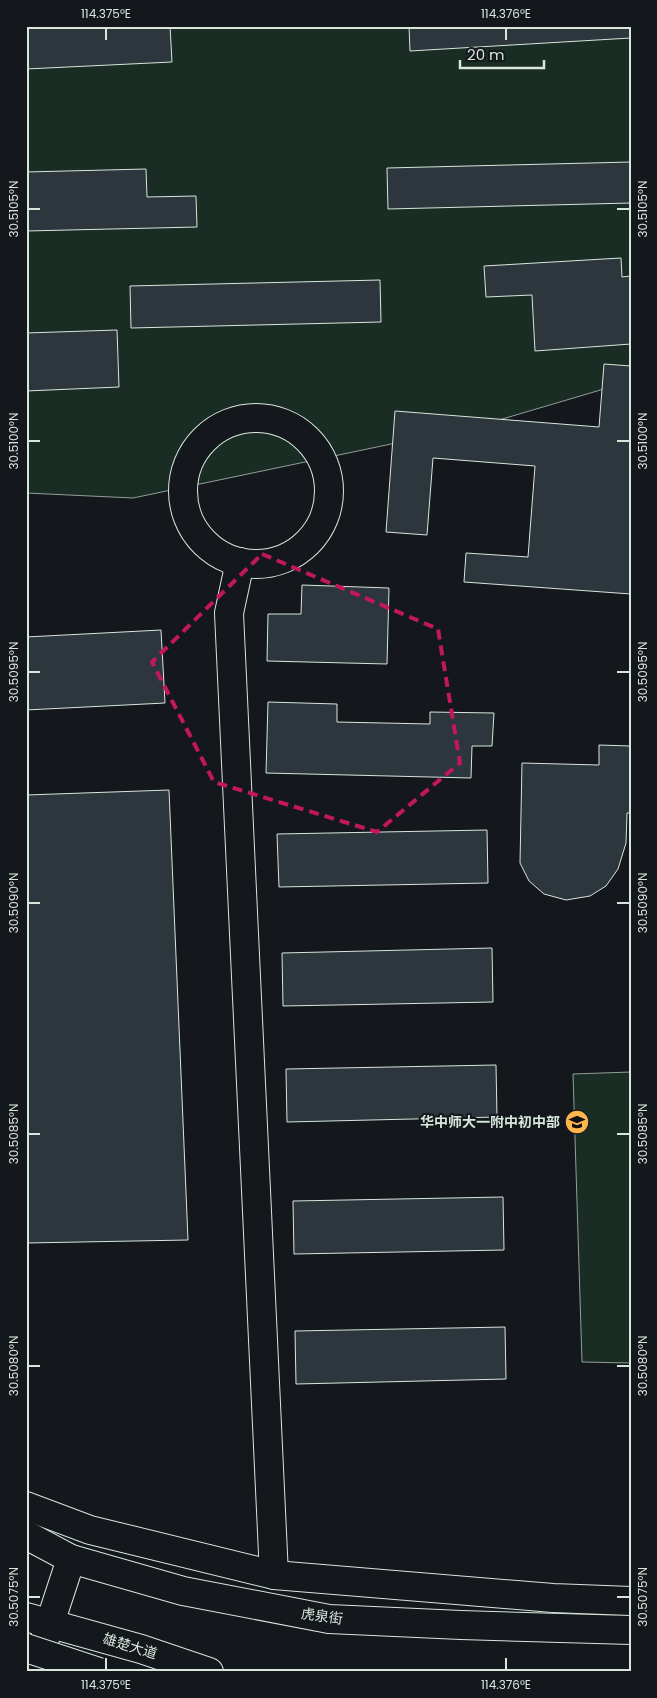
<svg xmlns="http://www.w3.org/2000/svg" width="657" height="1698" viewBox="0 0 657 1698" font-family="Poppins,'Noto Sans SC',sans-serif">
<rect width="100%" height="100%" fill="#14181c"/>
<g fill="#1a2d24" stroke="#939e99">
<path d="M26 26H631V381L482 425 133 498 26 493Z"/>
<path d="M631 1072V1363L582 1362 573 1074Z"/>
</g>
<g fill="#2c363c" stroke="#d8e6dc">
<path d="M26 26H170L172 62 26 69Z"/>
<path d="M409 26H631V38L410 51Z"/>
<path d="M631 162V203L388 209 387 168Z"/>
<path d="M146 169 147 197 196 196 197 227 26 231V172Z"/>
<path d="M621 258 622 277 631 276V344L535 351 532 295 486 297 484 266Z"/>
<path d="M380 280 381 322 131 328 130 286Z"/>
<path d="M117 330 119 387 26 391V333Z"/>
<path d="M604 364 631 366V594L464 582 466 553 528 557 535 466 433 458 427 535 386 532 395 411 599 427Z"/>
<path d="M302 585 389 588 387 664 267 661 268 614H301Z"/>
<path d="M161 630 165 703 26 710V637Z"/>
<path d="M268 702 337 704V722L430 724V712L494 713 492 746H472L471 778 266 773Z"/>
<path d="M599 745 631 746V813H627L626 843 618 869 606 886 590 896 566 900 544 894 529 881 520 863 522 763 599 765Z"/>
<path d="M169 790 188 1240 26 1243V795Z"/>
<path d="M487 830 488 883 279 887 277 834Z"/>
<path d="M492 948 493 1002 283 1006 282 953Z"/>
<path d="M496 1065 497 1117 287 1122 286 1069Z"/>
<path d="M503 1197 504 1250 294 1254 293 1201Z"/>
<path d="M505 1327 506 1379 296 1384 295 1331Z"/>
</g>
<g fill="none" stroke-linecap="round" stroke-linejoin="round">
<g stroke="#d8e6dc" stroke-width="30">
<g id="minor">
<circle cx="256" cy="491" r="73"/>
<path d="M240 562 229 613 274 1575"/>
</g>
</g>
<g stroke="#d8e6dc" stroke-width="30">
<g id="major">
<path d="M26 1506 90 1530 274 1575 553 1598 631 1601"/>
<path d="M26 1535 71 1559 183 1591 329 1619 461 1625 631 1630"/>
<path d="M26 1617 141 1649 209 1672"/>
<path d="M34 1672 71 1559"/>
</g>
</g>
<use href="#minor" stroke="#14181c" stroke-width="28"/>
<use href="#major" stroke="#14181c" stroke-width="28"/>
<g stroke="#d8e6dc" stroke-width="30" stroke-linecap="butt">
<path id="highway-bridge" d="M26 1648 99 1672"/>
</g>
<use href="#highway-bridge" stroke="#14181c" stroke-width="28"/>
</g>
<path fill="none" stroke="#c2185b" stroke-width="4" stroke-dasharray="10 6" stroke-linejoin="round" d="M262 554 438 629 460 763 377 832 214 782 152 662Z"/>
<path fill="none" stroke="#d8e6dc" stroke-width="2" d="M106 28V40M506 28V40M28 209H40M617 209H630M28 441H40M617 441H630M28 672H40M617 672H630M28 903H40M617 903H630M28 1134H40M617 1134H630M28 1366H40M617 1366H630M28 1597H40M617 1597H630M106 1658V1670M506 1658V1670"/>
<defs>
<g id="school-disc" transform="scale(1.25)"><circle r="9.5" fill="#ffb74d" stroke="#14181c"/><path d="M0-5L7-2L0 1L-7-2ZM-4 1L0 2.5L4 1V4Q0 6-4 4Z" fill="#111"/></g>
</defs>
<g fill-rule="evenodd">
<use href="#school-disc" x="577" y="1122"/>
</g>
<g text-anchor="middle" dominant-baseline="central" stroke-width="4" stroke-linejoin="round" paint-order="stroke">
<g font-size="14" font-weight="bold" fill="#d8e6dc" stroke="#14181c" text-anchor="end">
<text x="560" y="1122">华中师大一附中初中部</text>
</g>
<g font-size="14" fill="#d8e6dc" stroke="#14181c">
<text transform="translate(322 1616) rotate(8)">虎泉街</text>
<text transform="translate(130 1646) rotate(17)">雄楚大道</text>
</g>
</g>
<rect width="657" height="1698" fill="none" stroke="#14181c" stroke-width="55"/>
<path d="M460 60v8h84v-8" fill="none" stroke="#d8e6dc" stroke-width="2.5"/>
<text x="467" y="60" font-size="15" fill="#d8e6dc" stroke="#14181c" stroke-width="4" paint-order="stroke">20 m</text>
<rect x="28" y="28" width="602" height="1642" fill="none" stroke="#d8e6dc" stroke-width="2"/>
<g font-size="12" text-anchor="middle" fill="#d8e6dc">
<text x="106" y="18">114.375°E</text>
<text x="506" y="18">114.376°E</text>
<text transform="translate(14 209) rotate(-90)" y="4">30.5105°N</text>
<text transform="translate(643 209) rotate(-90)" y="4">30.5105°N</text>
<text transform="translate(14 441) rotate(-90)" y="4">30.5100°N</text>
<text transform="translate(643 441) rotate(-90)" y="4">30.5100°N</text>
<text transform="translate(14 672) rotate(-90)" y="4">30.5095°N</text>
<text transform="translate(643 672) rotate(-90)" y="4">30.5095°N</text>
<text transform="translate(14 903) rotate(-90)" y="4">30.5090°N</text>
<text transform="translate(643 903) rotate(-90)" y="4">30.5090°N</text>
<text transform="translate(14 1134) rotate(-90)" y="4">30.5085°N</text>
<text transform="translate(643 1134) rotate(-90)" y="4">30.5085°N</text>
<text transform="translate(14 1366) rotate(-90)" y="4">30.5080°N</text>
<text transform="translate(643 1366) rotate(-90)" y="4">30.5080°N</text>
<text transform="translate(14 1597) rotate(-90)" y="4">30.5075°N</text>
<text transform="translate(643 1597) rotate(-90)" y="4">30.5075°N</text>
<text x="106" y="1689">114.375°E</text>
<text x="506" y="1689">114.376°E</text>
</g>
</svg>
